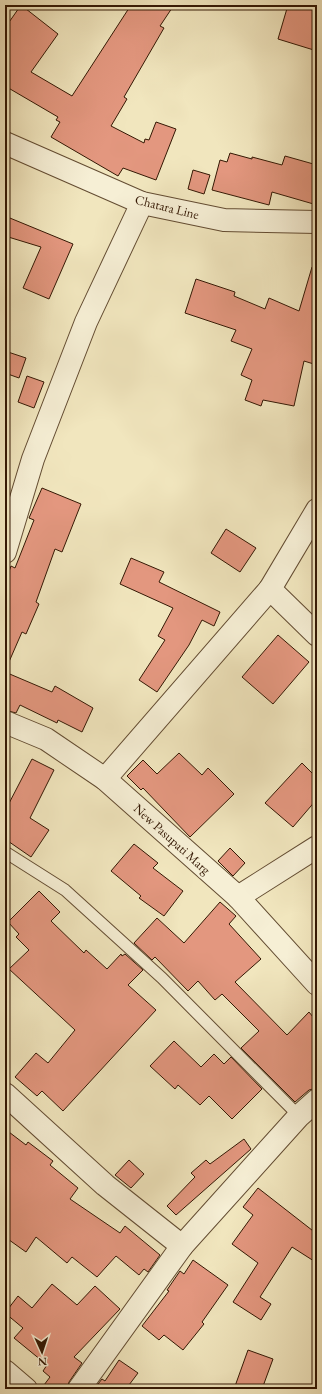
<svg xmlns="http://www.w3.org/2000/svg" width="322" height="1394" viewBox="0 0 322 1394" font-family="'EB Garamond',serif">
<rect width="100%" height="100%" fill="#f1e6be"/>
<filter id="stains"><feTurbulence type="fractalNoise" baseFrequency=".005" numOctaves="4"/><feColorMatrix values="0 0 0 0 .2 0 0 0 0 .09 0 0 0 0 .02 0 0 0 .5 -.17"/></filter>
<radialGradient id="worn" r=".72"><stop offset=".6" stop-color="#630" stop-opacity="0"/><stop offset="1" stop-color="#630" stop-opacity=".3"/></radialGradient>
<g fill="#e3977f" stroke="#341804">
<path d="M21 5 58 34 31 72 72 96 131 5H174L160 26 164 28 124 97 127 99 111 126 144 143 145 139 149 140 156 122 176 129 156 180 123 168 118 176 51 137 60 122 56 120 58 117 5 86V28Z"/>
<path d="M288 5H317V51L278 39Z"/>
<path d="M230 153 252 159V157L282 165 285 156 317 165V205L272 192 269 205 212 190 220 160 227 162Z"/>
<path d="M193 170 210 175 204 194 188 189Z"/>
<path d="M5 216 73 244 49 299 23 288 41 247 5 236Z"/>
<path d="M312 267 317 268V365L304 361 294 406 263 400 261 406 245 400 252 380 241 375 252 349 231 341 236 330 185 313 196 279 235 292 234 296 265 309 269 298 299 311Z"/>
<path d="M5 351 26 358 19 378 5 373Z"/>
<path d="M27 376 44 382 34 408 18 402Z"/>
<path d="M42 488 81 504 62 552 55 549 36 602 39 604 26 634 22 632 5 671V582L11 566 15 568 34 520 29 518Z"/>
<path d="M226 529 256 548 240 572 211 553Z"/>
<path d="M131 558 164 572 159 582 220 612 214 626 202 620 189 645 157 692 139 680 165 640 158 636 173 608 120 584Z"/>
<path d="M278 635 309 662 273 704 242 677Z"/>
<path d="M5 672 52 692 55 686 93 708 82 732 58 720 57 723 20 705 16 713 5 710Z"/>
<path d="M179 753 202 775 208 768 234 794 190 837 143 788 141 790 127 776 143 760 157 774Z"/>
<path d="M32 759 54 770 30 818 49 830 31 857 5 839V811Z"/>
<path d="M302 763 317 778V799L293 827 265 803Z"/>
<path d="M134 844 158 863 153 868 183 891 164 916 139 898 141 896 111 871Z"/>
<path d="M230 848 245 863 233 876 218 861Z"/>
<path d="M39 891 60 912 51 921 84 953 86 950 107 969 121 954 122 956 125 954 143 970 128 985 156 1010 63 1111 42 1091 37 1096 15 1077 36 1053 48 1063 75 1030 9 969 29 950 16 937 19 934 8 922Z"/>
<path d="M220 902 236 916 229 924 261 959 235 982 287 1035 309 1012 317 1022V1088L309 1090 295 1102 241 1048 259 1031 222 994 215 1000 198 981 188 991 155 957 152 960 134 943 157 918 184 943Z"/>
<path d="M174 1041 201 1067 214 1054 224 1064 231 1057 262 1089 232 1119 209 1096 200 1105 178 1085 175 1089 150 1066Z"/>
<path d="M5 1129 26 1145 28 1142 53 1161 50 1165 78 1188 70 1199 120 1233 125 1226 160 1255 148 1272 144 1269 139 1275 116 1256 97 1277 72 1257 67 1263 36 1237 26 1252 5 1237Z"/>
<path d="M244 1139 251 1149 176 1215 167 1206 195 1177 191 1173 206 1160 210 1164Z"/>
<path d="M129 1160 144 1174 131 1188 115 1175Z"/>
<path d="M258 1188 317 1234V1263L292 1247 260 1297 271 1304 261 1320 233 1302 258 1263 232 1244 253 1215 243 1207Z"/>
<path d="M193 1260 228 1285 202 1322 204 1324 183 1350 164 1335 159 1340 142 1326 169 1291 167 1290 180 1271 184 1274Z"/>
<path d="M52 1284 77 1305 95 1286 120 1309 74 1357 82 1363 69 1382 67 1389H41L50 1377 43 1371 47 1365 14 1338 23 1328 5 1313 18 1296 32 1308Z"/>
<path d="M248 1350 273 1359 262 1389H234Z"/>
<path d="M119 1360 138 1373 126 1389H94L102 1379 105 1381Z"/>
</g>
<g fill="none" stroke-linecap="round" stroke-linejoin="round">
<g stroke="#634c32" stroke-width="13">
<path id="service" d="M5 852 65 890 162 978 299 1116"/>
</g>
<g stroke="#634c32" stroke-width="24">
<g id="minor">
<path d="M5 143 142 203 224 220 317 222"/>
<path d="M5 552 33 459 86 322 142 203"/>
<path d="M270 589 317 635"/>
<path d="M5 722 46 739 105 779 238 897 317 984"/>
<path d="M105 779 270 589 317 510"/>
<path d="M238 897 317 847"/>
<path d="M5 1094 105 1185 182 1246"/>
<path d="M5 1371 26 1389"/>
<path d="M79 1389 182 1246 299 1116 317 1100"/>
</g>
</g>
<use href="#service" stroke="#f6efd5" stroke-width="11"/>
<use href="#minor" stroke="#f6efd5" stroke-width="22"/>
</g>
<g text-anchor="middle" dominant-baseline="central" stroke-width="4" stroke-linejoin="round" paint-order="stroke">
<g font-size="13" fill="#341804" stroke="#f6efd5">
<text transform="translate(167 207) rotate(14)">Chatara Line</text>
<text transform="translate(172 839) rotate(42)">New Pasupati Marg</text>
</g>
</g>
<rect width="322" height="1394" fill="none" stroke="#f1e6be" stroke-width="20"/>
<rect x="6" y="6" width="310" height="1382" fill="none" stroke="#341804" stroke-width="2"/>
<rect x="10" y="10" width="302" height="1374" fill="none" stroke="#341804"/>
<g transform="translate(42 1352) rotate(177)" stroke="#f6efd5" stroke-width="3" paint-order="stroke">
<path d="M0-3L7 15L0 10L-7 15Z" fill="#341804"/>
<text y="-6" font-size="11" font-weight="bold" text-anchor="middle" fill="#341804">N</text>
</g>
<rect width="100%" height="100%" filter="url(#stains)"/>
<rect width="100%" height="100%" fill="url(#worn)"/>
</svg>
